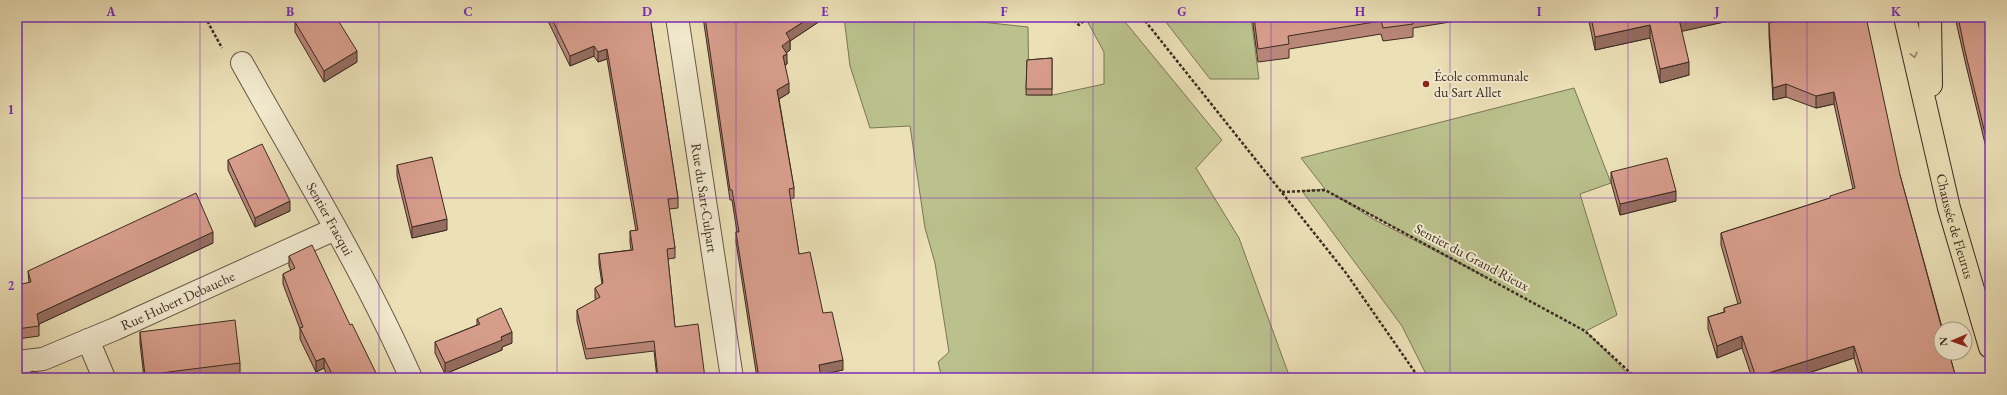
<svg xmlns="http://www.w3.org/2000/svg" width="2007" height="395" viewBox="0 0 2007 395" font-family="'EB Garamond',serif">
<rect width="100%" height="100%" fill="#ece0b7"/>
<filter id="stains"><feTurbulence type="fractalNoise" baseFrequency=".005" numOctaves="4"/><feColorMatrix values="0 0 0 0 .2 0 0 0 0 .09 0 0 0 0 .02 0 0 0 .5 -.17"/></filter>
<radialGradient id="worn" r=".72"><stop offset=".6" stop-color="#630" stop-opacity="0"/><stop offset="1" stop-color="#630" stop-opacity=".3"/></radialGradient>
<g fill="#bac18c" stroke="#7a7656" fill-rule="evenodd">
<path d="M844 17H953V19L1028 27 1029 95H1053L1104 84V52L1085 17H1121L1222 140 1196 168 1239 238 1290 378H942L938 362 949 352 935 263 925 228 910 126 870 128 850 66Z"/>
<path d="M1162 17H1251L1259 79H1210Z"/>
<path d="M1574 88 1611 183 1580 194 1617 315 1586 331 1632 378H1428L1402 326 1302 191 1325 189 1301 158ZM1333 194 1488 278 1375 220Z"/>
</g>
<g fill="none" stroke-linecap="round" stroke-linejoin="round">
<g stroke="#675846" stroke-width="24">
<g id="minor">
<path id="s1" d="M677 17 732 378"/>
<path id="s2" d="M242 63C300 167 363 269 411 378"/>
<path d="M88 340 104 378"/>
<path id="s3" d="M17 362 43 359 115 329 335 229"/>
</g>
</g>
<g stroke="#3b2b21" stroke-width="24">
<g id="major">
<path id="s4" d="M1905 17 1949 208 1990 347"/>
<path d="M1930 17 1931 85"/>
</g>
</g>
<g stroke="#3b2b21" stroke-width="2.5" stroke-dasharray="3 2" stroke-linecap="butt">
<path d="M205 17 222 48"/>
<path d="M1070 17 1079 25 1088 17"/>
<path d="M1142 17 1346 273 1419 378"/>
<path d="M1282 192 1325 190 1585 331 1636 378"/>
</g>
<use href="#minor" stroke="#f3ebd0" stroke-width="22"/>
<use href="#major" stroke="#ece0b7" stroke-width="22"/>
</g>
<g fill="#b98778" stroke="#3b2b21">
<path d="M546 17H650L678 198V208L669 209 675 248V258L668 259 675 327 705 378H657L654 351 586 359 577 321V310L596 300 595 298V288L602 284 599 264V254L631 250 630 242V231H636L607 59 598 62 594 56 570 66Z"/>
<path d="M703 17H826L790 41V50L786 53 787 64 785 65 789 93 779 99 794 188V198L790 199 799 254 823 313 843 370 820 374 821 378H757L736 242V232H737L732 200H730Z"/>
<path d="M1252 17H1481L1413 28V37L1383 41 1381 34 1289 49V58L1258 62Z"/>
<path d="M1588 17H1747L1681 31 1689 75 1660 83 1650 38 1595 50Z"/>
<path d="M1797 17 1900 175 1956 378H1860L1854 358 1793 378H1752L1742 348 1717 358 1708 329V317L1724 312V308L1738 304 1721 245V233L1830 198 1853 189 1834 104 1816 108 1786 97 1773 100 1769 36V23Z"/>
<path d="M1955 17H1990V164L1965 61Z"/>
<path d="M295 22 357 62 324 82 295 32Z"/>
<path d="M1052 58V95H1026L1027 60Z"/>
<path d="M228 160 290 211 255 227 228 170Z"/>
<path d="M397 165 447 230 412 238 397 176Z"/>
<path d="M1611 172 1676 201 1620 215 1611 182Z"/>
<path d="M213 243 39 324V336L17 339V285L29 283 28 271Z"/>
<path d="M289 256 350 325 378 378H328L324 368 316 372 300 339V329L283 284V274L291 270 289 266Z"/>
<path d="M477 319 512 343 502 347V350L445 374 435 353V342L477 325Z"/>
<path d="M140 332 240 363V374L209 378H144L140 343Z"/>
</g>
<g fill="#966e61" stroke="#3b2b21">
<path d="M30 17H38L30 20Z"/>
<path d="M811 17H826L790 41V50L782 56V46L786 33Z"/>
<path d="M1686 17H1747L1679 32V19Z"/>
<path d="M1650 25V38L1595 50V37Z"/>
<path d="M594 46V56L570 66V56Z"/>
<path d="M607 49V59L598 62V52Z"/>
<path d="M357 51V62L324 82V71Z"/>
<path d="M787 54V64L783 66V56Z"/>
<path d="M1689 62V75L1660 83V69Z"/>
<path d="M789 83V93L777 100V90Z"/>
<path d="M1786 84V97L1773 100V88Z"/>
<path d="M1834 92V104L1816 108V96Z"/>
<path d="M1676 191V201L1620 215V204Z"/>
<path d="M290 201V211L255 227V218Z"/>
<path d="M447 219V230L412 238V227Z"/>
<path d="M213 232V243L37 325V314Z"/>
<path d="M512 332V343L502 347V350L445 374V363Z"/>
<path d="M1742 336V348L1717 358V346Z"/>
<path d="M1854 346V358L1793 378H1756V377Z"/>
<path d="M324 358V368L316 372V361Z"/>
<path d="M843 360V370L819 375V365Z"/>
</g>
<g fill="#d79d8b" stroke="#3b2b21">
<path d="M302 17H336L357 51 324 71 295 22Z"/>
<path d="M551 17H650L678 198 668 199 675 248 667 249 675 327 698 324 705 378H658L654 341 586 349 577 310 600 297 595 288 603 283 599 254 633 250 630 231 638 230 607 49 598 52 594 46 570 56Z"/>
<path d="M705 17H811L786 33 790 40 782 46 787 54 783 56 789 83 777 90 794 188 789 189 799 254 810 252 823 313 832 312 843 360 819 365 821 378H759L736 232H739L732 190H730Z"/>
<path d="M1254 17H1412L1413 24 1383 28 1381 21 1288 36 1289 44 1258 49Z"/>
<path d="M1591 17H1686L1679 19 1689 62 1660 69 1650 25 1595 37Z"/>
<path d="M1797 17H1866L1900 175 1942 329H1941V353H1949L1956 378H1864L1854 346 1756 377 1742 336 1717 346 1708 317 1725 312 1724 308 1741 303 1721 233 1830 198V196L1855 188 1834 92 1816 96 1786 84 1773 88 1769 23Z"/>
<path d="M1958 17H1990V154L1965 51Z"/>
<path d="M1052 58V89H1026L1027 60Z"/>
<path d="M262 144 290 201 255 218 228 160Z"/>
<path d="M432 157 447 219 412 227 397 165Z"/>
<path d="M1667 158 1676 191 1620 204 1611 172Z"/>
<path d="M196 193 213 232 37 314 39 326 17 329V285L31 282 28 271Z"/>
<path d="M312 245 350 325 352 324 378 377 376 378H334L324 358 316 361 300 328 303 327 283 274 295 268 289 256Z"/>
<path d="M501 308 512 332 501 337 502 340 445 363 435 342 480 324 477 319Z"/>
<path d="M235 320 240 363 145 375 140 332Z"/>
<path d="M32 371 51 378H29Z"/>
</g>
<defs><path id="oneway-chevron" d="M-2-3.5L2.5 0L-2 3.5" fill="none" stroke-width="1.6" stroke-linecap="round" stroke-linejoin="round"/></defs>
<use stroke="#94866c" href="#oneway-chevron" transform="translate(1914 55) rotate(76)"/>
<path fill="none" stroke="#7b2cbf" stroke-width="1" stroke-opacity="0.55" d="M200 17V378M379 17V378M557 17V378M736 17V378M914 17V378M1093 17V378M1271 17V378M1450 17V378M1628 17V378M1807 17V378M17 198H1990"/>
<circle fill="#8f2418" stroke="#f3ebd0" stroke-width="1.5" cx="1426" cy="84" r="4"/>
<g text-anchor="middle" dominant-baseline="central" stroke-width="4" stroke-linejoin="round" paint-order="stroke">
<g font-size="14" fill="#3b2b21" stroke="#f3ebd0" text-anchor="start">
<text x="1434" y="76">École communale<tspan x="1434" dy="16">du Sart Allet</tspan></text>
</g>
<g font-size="14" fill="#3b2b21" stroke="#f3ebd0">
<text stroke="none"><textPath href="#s1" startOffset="183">Rue du Sart-Culpart</textPath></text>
<text stroke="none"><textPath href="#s2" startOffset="179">Sentier Fracqui</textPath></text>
<text stroke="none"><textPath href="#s4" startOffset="215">Chaussée de Fleurus</textPath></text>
<text transform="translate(1472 257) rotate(28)">Sentier du Grand Rieux</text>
<text stroke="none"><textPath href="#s3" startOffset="173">Rue Hubert Debauche</textPath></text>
</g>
</g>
<rect width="2007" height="395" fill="none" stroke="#ece0b7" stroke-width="44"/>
<g transform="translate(1953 341) rotate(268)"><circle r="19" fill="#f3ebd0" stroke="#a99e8a"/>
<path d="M0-3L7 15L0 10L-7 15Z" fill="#8f2418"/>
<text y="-6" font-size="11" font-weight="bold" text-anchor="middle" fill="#3b2b21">N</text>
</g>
<rect x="22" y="22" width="1963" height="351" fill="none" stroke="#7b2cbf" stroke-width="1.5"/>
<g font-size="13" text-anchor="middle" font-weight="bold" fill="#7b2cbf">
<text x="111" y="16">A</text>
<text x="290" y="16">B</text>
<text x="468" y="16">C</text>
<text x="647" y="16">D</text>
<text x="825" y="16">E</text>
<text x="1004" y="16">F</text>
<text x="1182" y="16">G</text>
<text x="1360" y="16">H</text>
<text x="1539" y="16">I</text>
<text x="1717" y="16">J</text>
<text x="1896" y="16">K</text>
<text x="11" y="114">1</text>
<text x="11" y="290">2</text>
</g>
<rect width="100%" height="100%" filter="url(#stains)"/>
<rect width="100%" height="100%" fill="url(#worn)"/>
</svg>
